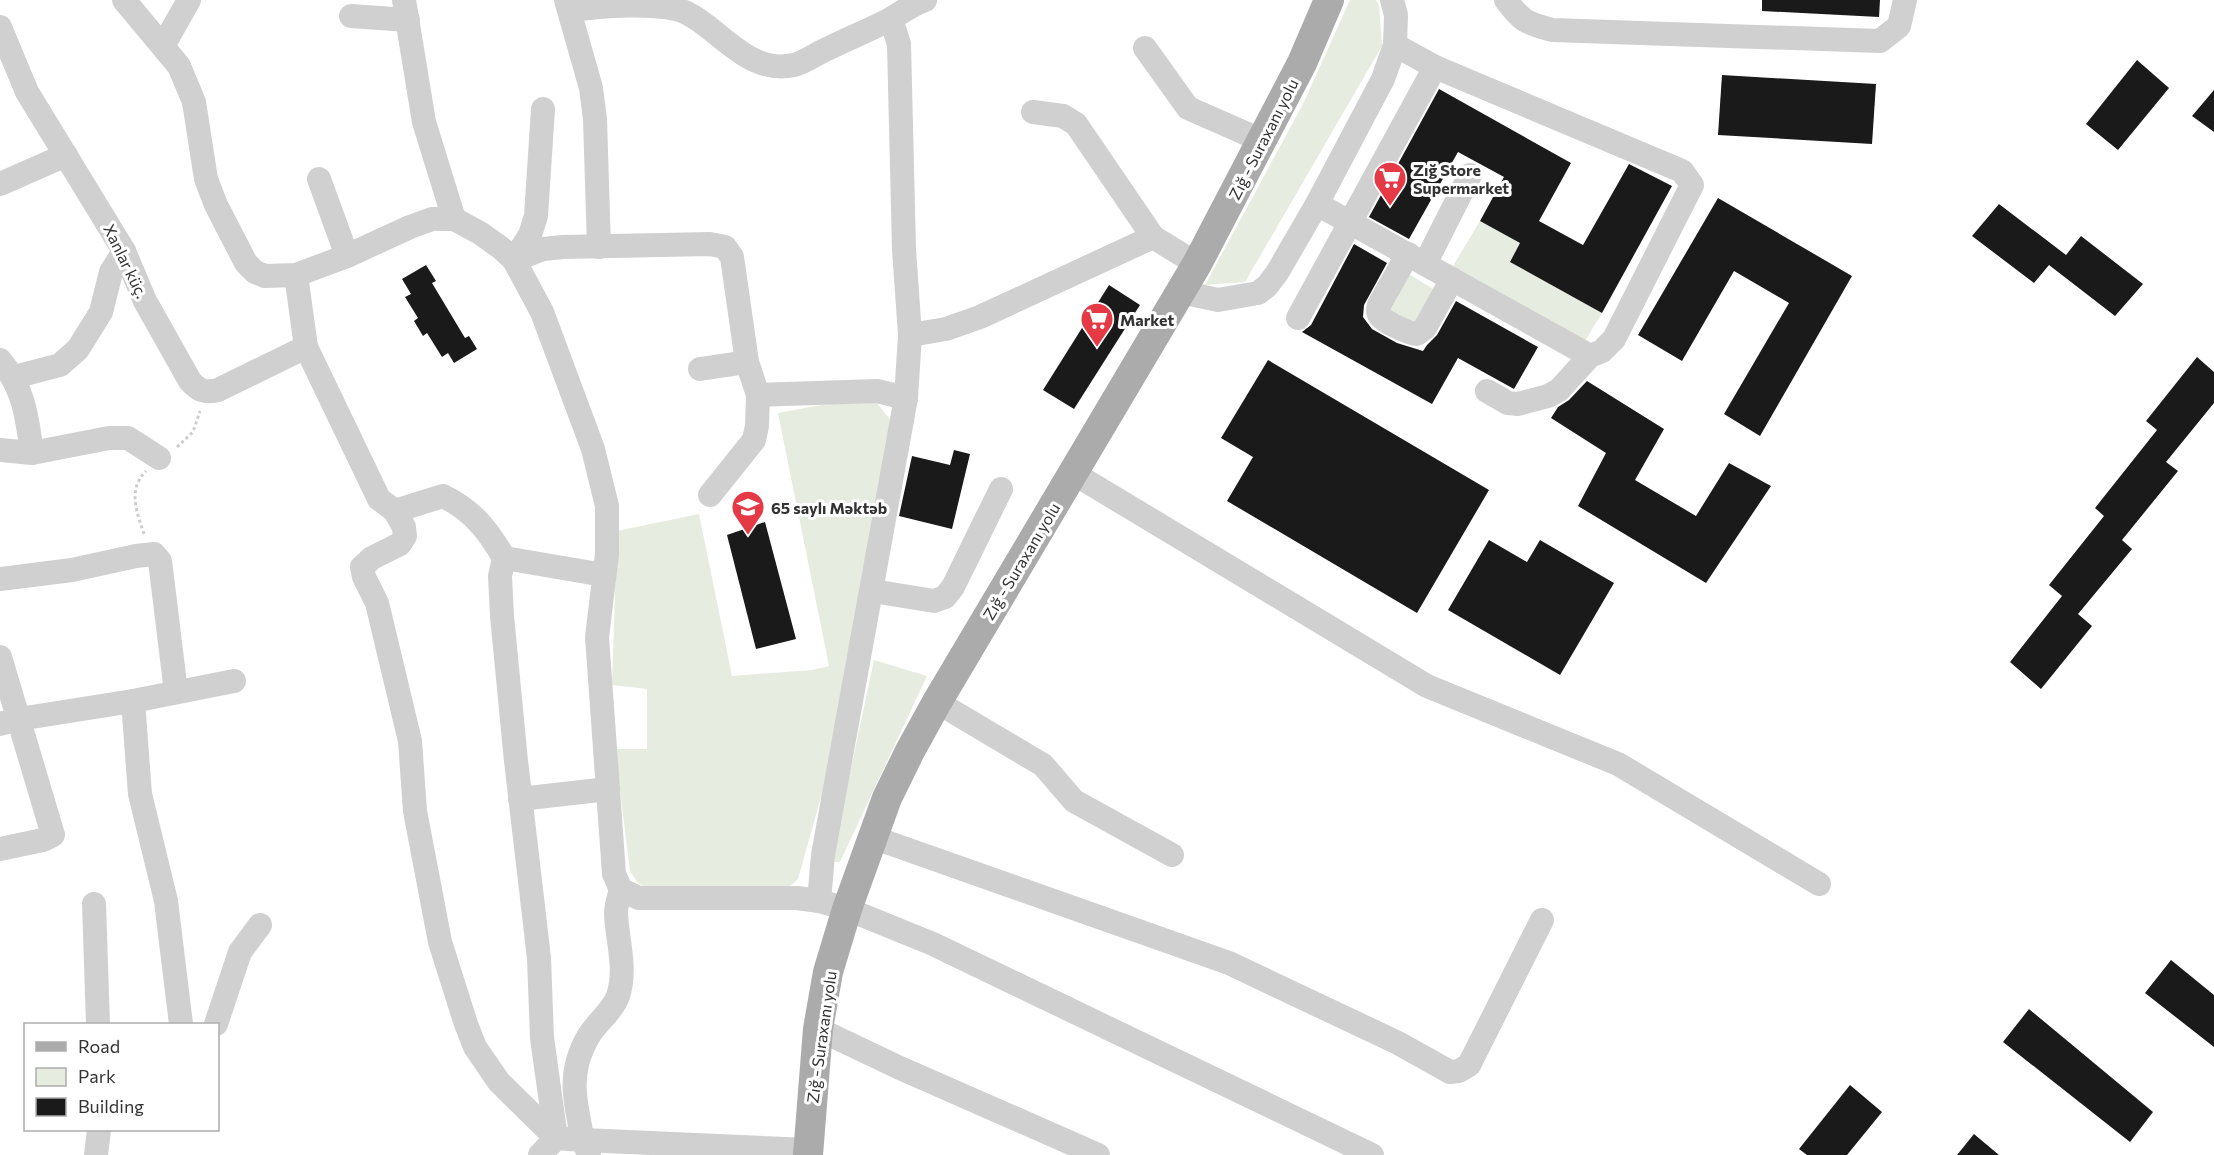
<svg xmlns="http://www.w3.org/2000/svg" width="2214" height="1155" viewBox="0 0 2214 1155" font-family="Commissioner,sans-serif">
<rect width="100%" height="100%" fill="#fff"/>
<g fill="#e6ecdf">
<path d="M1350 0H1376L1379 5 1382 46 1245 282 1205 285 1303 104Z"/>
<path d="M1480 221 1520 243 1510 262 1602 313 1585 341 1453 266Z"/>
<path d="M1407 273 1435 290 1414 325 1386 309Z"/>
<path d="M871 396 893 423 828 772 798 879 787 889H649L638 883 630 871 615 749H647V689L612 685 617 531 699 514 732 676 812 670 829 666 778 413Z"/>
<path d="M874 660 927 676 840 862H831Z"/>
</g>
<g fill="#1a1a1a">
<path d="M1762 0H1880L1879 17 1762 11Z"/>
<path d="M2137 60 2169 88 2118 150 2086 124Z"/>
<path d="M1722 75 1876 84 1872 144 1718 135Z"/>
<path d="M1439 89 1571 163 1539 221 1583 245 1629 164 1672 186 1602 313 1510 262 1520 243 1480 221 1504 177 1458 152 1409 239 1369 217Z"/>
<path d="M2214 90V132L2192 116Z"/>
<path d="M1718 198 1852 276 1760 436 1724 414 1789 303 1734 271 1682 361 1638 335Z"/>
<path d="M1999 204 2066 255 2081 236 2143 284 2115 316 2049 265 2034 283 1972 236Z"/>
<path d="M1354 244 1387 263 1364 305 1363 317 1372 329 1397 343 1423 351 1427 345 1437 335 1456 301 1538 347 1514 389 1458 358 1432 404 1302 332 1311 325Z"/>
<path d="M426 265 436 281 432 283 465 338 469 336 477 349 454 363 448 353 442 357 427 333 423 336 414 321 418 318 405 297 411 294 402 279Z"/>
<path d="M1109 285 1140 305 1074 409 1043 390Z"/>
<path d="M2197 357 2214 372V403L2166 462 2178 471 2122 540 2132 549 2078 614 2092 626 2041 689 2010 662 2062 596 2049 585 2104 516 2095 508 2157 430 2146 421Z"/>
<path d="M1268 360 1489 490 1417 613 1227 501 1253 457 1221 438Z"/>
<path d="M1587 381 1664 429 1635 480 1696 516 1729 463 1771 486 1706 583 1578 506 1606 453 1551 418 1558 407 1569 400Z"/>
<path d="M954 450 970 454 952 529 899 516 912 456 950 465Z"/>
<path d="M765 522 796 639 756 649 727 535Z"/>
<path d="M1489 540 1527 562 1540 540 1614 583 1560 675 1448 610Z"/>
<path d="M2171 960 2214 995V1047L2145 993Z"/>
<path d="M2029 1009 2153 1112 2130 1142 2003 1042Z"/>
<path d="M1850 1085 1882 1112 1847 1155H1807L1799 1149Z"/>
<path d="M1974 1134 1999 1155H1957Z"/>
</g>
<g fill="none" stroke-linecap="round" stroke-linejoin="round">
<g stroke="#cdcdcd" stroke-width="3" stroke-dasharray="3 3" stroke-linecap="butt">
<path d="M177 447 193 432 200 411"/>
<path d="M144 534C137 512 127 490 146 471"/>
</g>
<g stroke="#d0d0d0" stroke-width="24">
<path d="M124 0 179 66 194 102 206 179 216 205 246 263 255 272 265 276 296 275 347 256 410 227 432 219H454L480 233 501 248 514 260 542 312 593 449 607 506V554L597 637 614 874 621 890 639 898H797L819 901 847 909 933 944 1372 1155"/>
<path d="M404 0 424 122 454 219"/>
<path d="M566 0 591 88 595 119 599 247"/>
<path d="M1506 0C1522 22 1527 23 1552 30L1880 41 1899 26 1905 0"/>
<path d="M570 11C598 6 661 1 687 13 721 30 748 75 794 65 804 63 814 55 823 51 845 40 867 31 889 20 901 13 911 5 925 0"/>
<path d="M351 16 408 20"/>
<path d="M0 27 27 92 124 251 145 301 190 381C199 391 205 393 218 390L306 347"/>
<path d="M163 46 189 0"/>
<path d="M1145 48 1188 108 1263 141"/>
<path d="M1435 67 1682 171 1692 185 1614 339 1602 351 1590 356 1559 390 1548 396 1518 404 1508 403 1487 391"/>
<path d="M1033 112 1063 116 1076 124 1153 237 1197 264"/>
<path d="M319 179 347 256"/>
<path d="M0 184 66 155"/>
<path d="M1317 204 1590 356"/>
<path d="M1408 254 1379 305C1378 309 1377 312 1380 316 1384 322 1410 334 1417 334L1425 328 1452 279"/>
<path d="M514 260 543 249 563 247 710 244 725 247 732 257 747 362 758 395 757 426 754 440 710 495"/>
<path d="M514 260 530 235 536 216 543 109"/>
<path d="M1425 264 1470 175"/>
<path d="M296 275 306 347 379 499 395 511 404 527 405 536 400 544 372 558 362 567 364 577 377 603 410 741 415 811 440 942 466 1024 475 1047 499 1082 556 1138 583 1140 589 1155"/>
<path d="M1181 292 1218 300 1258 293 1267 286 1277 273 1317 204 1383 79 1395 45 1396 15 1392 0"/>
<path d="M1298 318 1435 67 1395 45"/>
<path d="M910 335 946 329 980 317 1153 237"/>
<path d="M0 360C24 388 27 417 32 453"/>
<path d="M700 369 747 362"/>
<path d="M14 377 60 365 78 349 101 312 111 272 124 251"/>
<path d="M758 395 877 391 906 398"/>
<path d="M0 450 32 453 109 438H128L159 458"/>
<path d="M1073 473 1427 686 1618 764 1819 884"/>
<path d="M395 511 443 496C472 510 488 530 504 558L500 576 502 616 516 761 539 958 542 1038 556 1138 540 1155"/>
<path d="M504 558 604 575"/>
<path d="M0 579 72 570 136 556 154 554 160 561 176 692"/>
<path d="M873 591 934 601 945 597 953 587 1001 489"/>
<path d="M0 657 53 835 43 840 0 849"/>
<path d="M133 701 140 794 166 901 181 1024"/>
<path d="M937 702 1043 765 1074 801 1172 855"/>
<path d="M0 724 19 719 133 701 234 681"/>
<path d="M520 799 608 789"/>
<path d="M872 837 1229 963 1398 1043 1450 1072 1459 1071 1469 1065 1542 920"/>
<path d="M621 890C619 897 616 905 616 913 617 940 627 968 618 996 612 1012 597 1022 588 1037 567 1073 575 1102 583 1140L808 1150"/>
<path d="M819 901 823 855 906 398 910 335 904 249 899 44 891 19"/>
<path d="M94 904 98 1024"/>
<path d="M216 1024 240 952 260 925"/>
<path d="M818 1029 900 1068 1098 1155"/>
<path d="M96 1155 99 1130"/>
</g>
<path stroke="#ababab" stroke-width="30" d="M808 1155 818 1029 828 972 847 909 887 798 910 751 937 702 1197 264 1302 63 1329 0"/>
</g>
<defs>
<g id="supermarket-pin" transform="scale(1.725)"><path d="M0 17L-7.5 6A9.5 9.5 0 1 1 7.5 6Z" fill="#e63946" stroke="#fff"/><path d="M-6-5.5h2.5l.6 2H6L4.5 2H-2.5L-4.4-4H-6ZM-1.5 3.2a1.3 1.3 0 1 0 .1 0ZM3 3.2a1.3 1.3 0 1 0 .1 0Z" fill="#fff"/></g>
<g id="school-pin" transform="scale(1.725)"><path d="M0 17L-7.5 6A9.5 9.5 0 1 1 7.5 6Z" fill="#e63946" stroke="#fff"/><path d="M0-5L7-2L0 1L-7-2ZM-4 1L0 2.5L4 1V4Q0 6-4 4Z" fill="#fff"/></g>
</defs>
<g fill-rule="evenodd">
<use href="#supermarket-pin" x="1390" y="178"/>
<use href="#supermarket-pin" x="1097" y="319"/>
<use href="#school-pin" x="748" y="507"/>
</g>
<g text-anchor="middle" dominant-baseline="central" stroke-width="6" stroke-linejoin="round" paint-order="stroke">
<g font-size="16" fill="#333" stroke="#fff">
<text transform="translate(1263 139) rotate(-63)">Zığ - Suraxanı yolu</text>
<text transform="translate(126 261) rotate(64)">Xanlar küç.</text>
<text transform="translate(1021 561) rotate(-59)">Zığ - Suraxanı yolu</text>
<text transform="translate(821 1037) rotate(-82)">Zığ - Suraxanı yolu</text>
</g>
<g font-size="16" font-weight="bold" fill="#333" stroke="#fff" text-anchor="start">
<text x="1413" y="169">Zığ Store<tspan x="1413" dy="18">Supermarket</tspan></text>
<text x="1120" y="319">Market</text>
<text x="771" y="507">65 saylı Məktəb</text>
</g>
</g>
<rect x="24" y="1023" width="195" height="108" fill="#ffffff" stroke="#adadad" stroke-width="1.5"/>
<rect x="36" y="1042" width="30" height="9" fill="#ababab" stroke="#adadad" stroke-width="1.5"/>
<text x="78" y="1053" font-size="18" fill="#333333">Road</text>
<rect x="36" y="1068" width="30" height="18" fill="#e6ecdf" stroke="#adadad" stroke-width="1.5"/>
<text x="78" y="1083" font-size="18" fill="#333333">Park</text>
<rect x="36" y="1098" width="30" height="18" fill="#1a1a1a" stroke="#adadad" stroke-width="1.5"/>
<text x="78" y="1113" font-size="18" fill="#333333">Building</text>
</svg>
